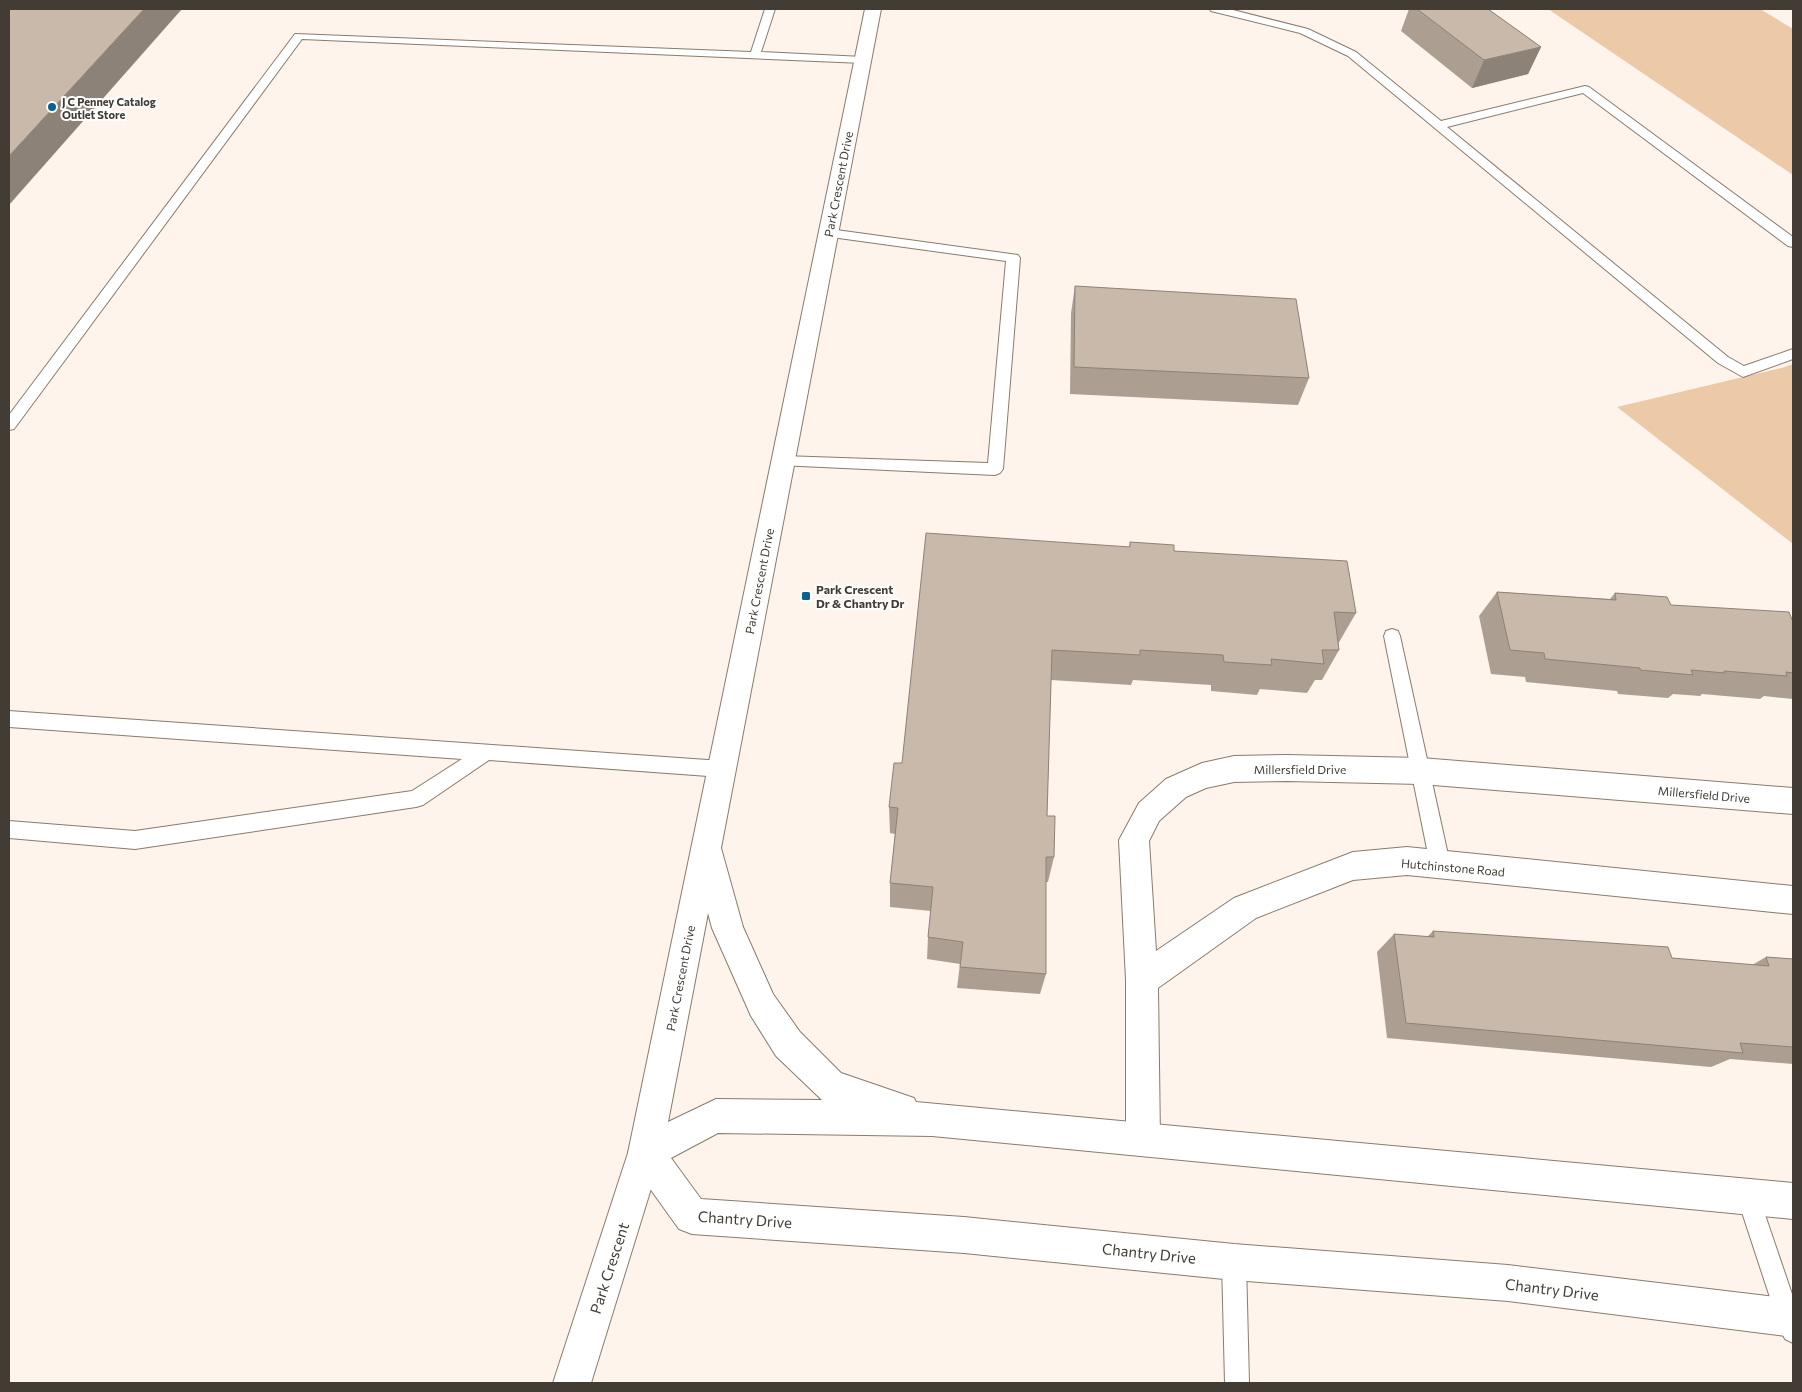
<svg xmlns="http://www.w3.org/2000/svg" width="1802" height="1392" viewBox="0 0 1802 1392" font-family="Commissioner,sans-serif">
<rect width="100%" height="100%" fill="#fef4eb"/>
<g fill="#eccaa7">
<path d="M1548 9H1760L1793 29V175Z"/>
<path d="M1793 364V544L1617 407 1785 367Z"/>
</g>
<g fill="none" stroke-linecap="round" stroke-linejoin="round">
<g stroke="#897b6d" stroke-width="2">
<g id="service">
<path d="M765 9H775L761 52 863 57 869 60 863 63 302 39 14 429 9 430V415L295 34 751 52Z"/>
<path d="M1210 9H1229L1308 29 1356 52 1441 121 1585 86 1589 87 1793 237V247L1788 246 1583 93 1447 127 1728 357 1744 366 1793 349V359L1743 377 1718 363 1348 56 1300 33 1211 11Z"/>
<path d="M829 229 1018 255 1020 258 1003 469 1000 473 995 475 778 465 775 461 778 457 783 456 988 463 1006 261 824 236 823 233 824 230Z"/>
<path d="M1392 629 1398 631 1400 636 1450 864 1447 870 1440 873 1433 870 1430 864 1384 636 1386 631Z"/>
<path d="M9 711 722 761 728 763 731 769 728 775 722 777 489 760 423 805 416 807 135 849 9 838V821L135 831 412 791 462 759 9 727Z"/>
<path d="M1748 1186 1756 1189 1759 1197 1793 1297V1343L1785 1339 1781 1331 1737 1197 1740 1189Z"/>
<path d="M1234 1250 1242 1254 1246 1262 1249 1383H1225L1222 1262 1226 1254Z"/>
</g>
</g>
<g stroke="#897b6d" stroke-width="2">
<g id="minor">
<path d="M1287 755 1421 758 1793 788V814L1421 784 1287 781 1234 782 1206 788 1186 797 1159 821 1149 841 1156 951 1234 898 1353 852 1407 847 1793 886V914L1407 875 1353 880 1256 918 1158 988 1160 1139 1155 1151 1143 1156 1131 1151 1126 1139V980L1119 840 1139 803 1166 779 1202 763 1234 756Z"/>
<path d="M645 1136 657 1141 662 1153 591 1383H553L628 1153 633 1141Z"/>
</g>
</g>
<g stroke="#897b6d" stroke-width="2">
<path id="tertiary" d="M865 9H881L721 848 743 927 773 994 800 1032 841 1073 914 1098 916 1102 1793 1183V1219L932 1136 718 1133 671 1158 701 1199 964 1217 1234 1244 1508 1265 1793 1299V1337L1508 1301 1234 1280 964 1253 692 1234 679 1229 633 1165 628 1153ZM708 913 712 928 751 1016 776 1056 822 1100 716 1099 668 1122Z"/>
</g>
<use href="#service" fill="#fff" fill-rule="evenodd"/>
<use href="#minor" fill="#fff" fill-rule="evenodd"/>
<use href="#tertiary" fill="#fff" fill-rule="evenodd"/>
</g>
<g fill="#ac9f92">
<path d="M1409 9H1488L1541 47 1528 74 1472 88 1401 31Z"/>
<path d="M1075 286 1309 378 1298 405 1070 394 1071 313Z"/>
<path d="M1130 542 1174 551 1356 613 1338 644 1339 650 1322 680H1315L1307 693 1260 689 1257 695 1211 691V685L1133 680 1131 685 1051 680 1047 816 1054 857 1048 882H1046V974L1040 994 957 988 960 964 927 959 928 937 931 911 890 907V883L895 834 890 833 889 807 1129 547Z"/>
<path d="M1497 592 1610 599 1615 593 1671 605 1793 622V699L1764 696 1760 699 1702 694 1700 696 1673 694 1668 698 1618 694 1617 691 1526 682 1525 677 1491 674 1479 616Z"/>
<path d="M1433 931 1672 958 1752 965 1766 957 1793 959V1064L1730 1059 1711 1067 1387 1038 1377 952 1394 934 1427 937Z"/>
</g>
<g fill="#8c8277">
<path d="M144 9H182L9 205V156Z"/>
<path d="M1541 47 1528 74 1472 88 1484 60Z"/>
</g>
<g fill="#c8b9aa" stroke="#8c8277">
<path d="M9 9H144L9 156Z"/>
<path d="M1417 9H1488L1541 47 1484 60Z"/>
<path d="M1075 286 1296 299 1309 378 1074 367Z"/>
<path d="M926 533 1130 547V542L1174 545V551L1347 561 1356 613 1334 612 1339 650H1322L1324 664 1271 659 1272 665 1224 662 1223 655 1140 650V655L1052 650 1047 816H1055L1054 857H1046V974L960 967 963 942 928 937 933 887 890 883 898 808 889 807 894 763H902Z"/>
<path d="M1497 592 1616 600 1615 593 1667 597 1671 605 1789 612 1793 622V673L1786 672 1787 676 1724 671 1725 673 1691 670 1693 675 1640 670V668L1545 659 1544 653 1510 650Z"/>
<path d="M1433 931 1668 947 1672 958 1769 966 1766 957 1793 959V1047L1740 1043 1743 1053 1406 1023 1394 934 1434 937Z"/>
</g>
<g fill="#096293" stroke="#fff" stroke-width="2">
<circle cx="52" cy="107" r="5"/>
<rect x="801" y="591" width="10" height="10" rx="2.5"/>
</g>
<g text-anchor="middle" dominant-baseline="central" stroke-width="4" stroke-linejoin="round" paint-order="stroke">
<g font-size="11" font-weight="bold" fill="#423c35" stroke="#fff" text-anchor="start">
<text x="62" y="101">J C Penney Catalog<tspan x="62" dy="13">Outlet Store</tspan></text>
</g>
<g font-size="12" fill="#423c35" stroke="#fff">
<text transform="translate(838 184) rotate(-79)">Park Crescent Drive</text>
<text transform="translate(759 581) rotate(-79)">Park Crescent Drive</text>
<text x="1300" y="769">Millersfield Drive</text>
<text transform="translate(1704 794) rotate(5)">Millersfield Drive</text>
<text transform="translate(1453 867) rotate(5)">Hutchinstone Road</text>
<text transform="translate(680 978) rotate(-79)">Park Crescent Drive</text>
</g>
<g font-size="12" font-weight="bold" fill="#423c35" stroke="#fff" text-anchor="start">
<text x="816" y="589">Park Crescent<tspan x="816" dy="14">Dr &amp; Chantry Dr</tspan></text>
</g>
<g font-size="15" fill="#423c35" stroke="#fff">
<text transform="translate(745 1219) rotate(4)">Chantry Drive</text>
<text transform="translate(1149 1253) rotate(6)">Chantry Drive</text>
<text transform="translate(609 1268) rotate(-72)">Park Crescent</text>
<text transform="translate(1552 1289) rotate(7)">Chantry Drive</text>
</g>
</g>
<rect width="1802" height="1392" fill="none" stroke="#423c35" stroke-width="20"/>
</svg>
